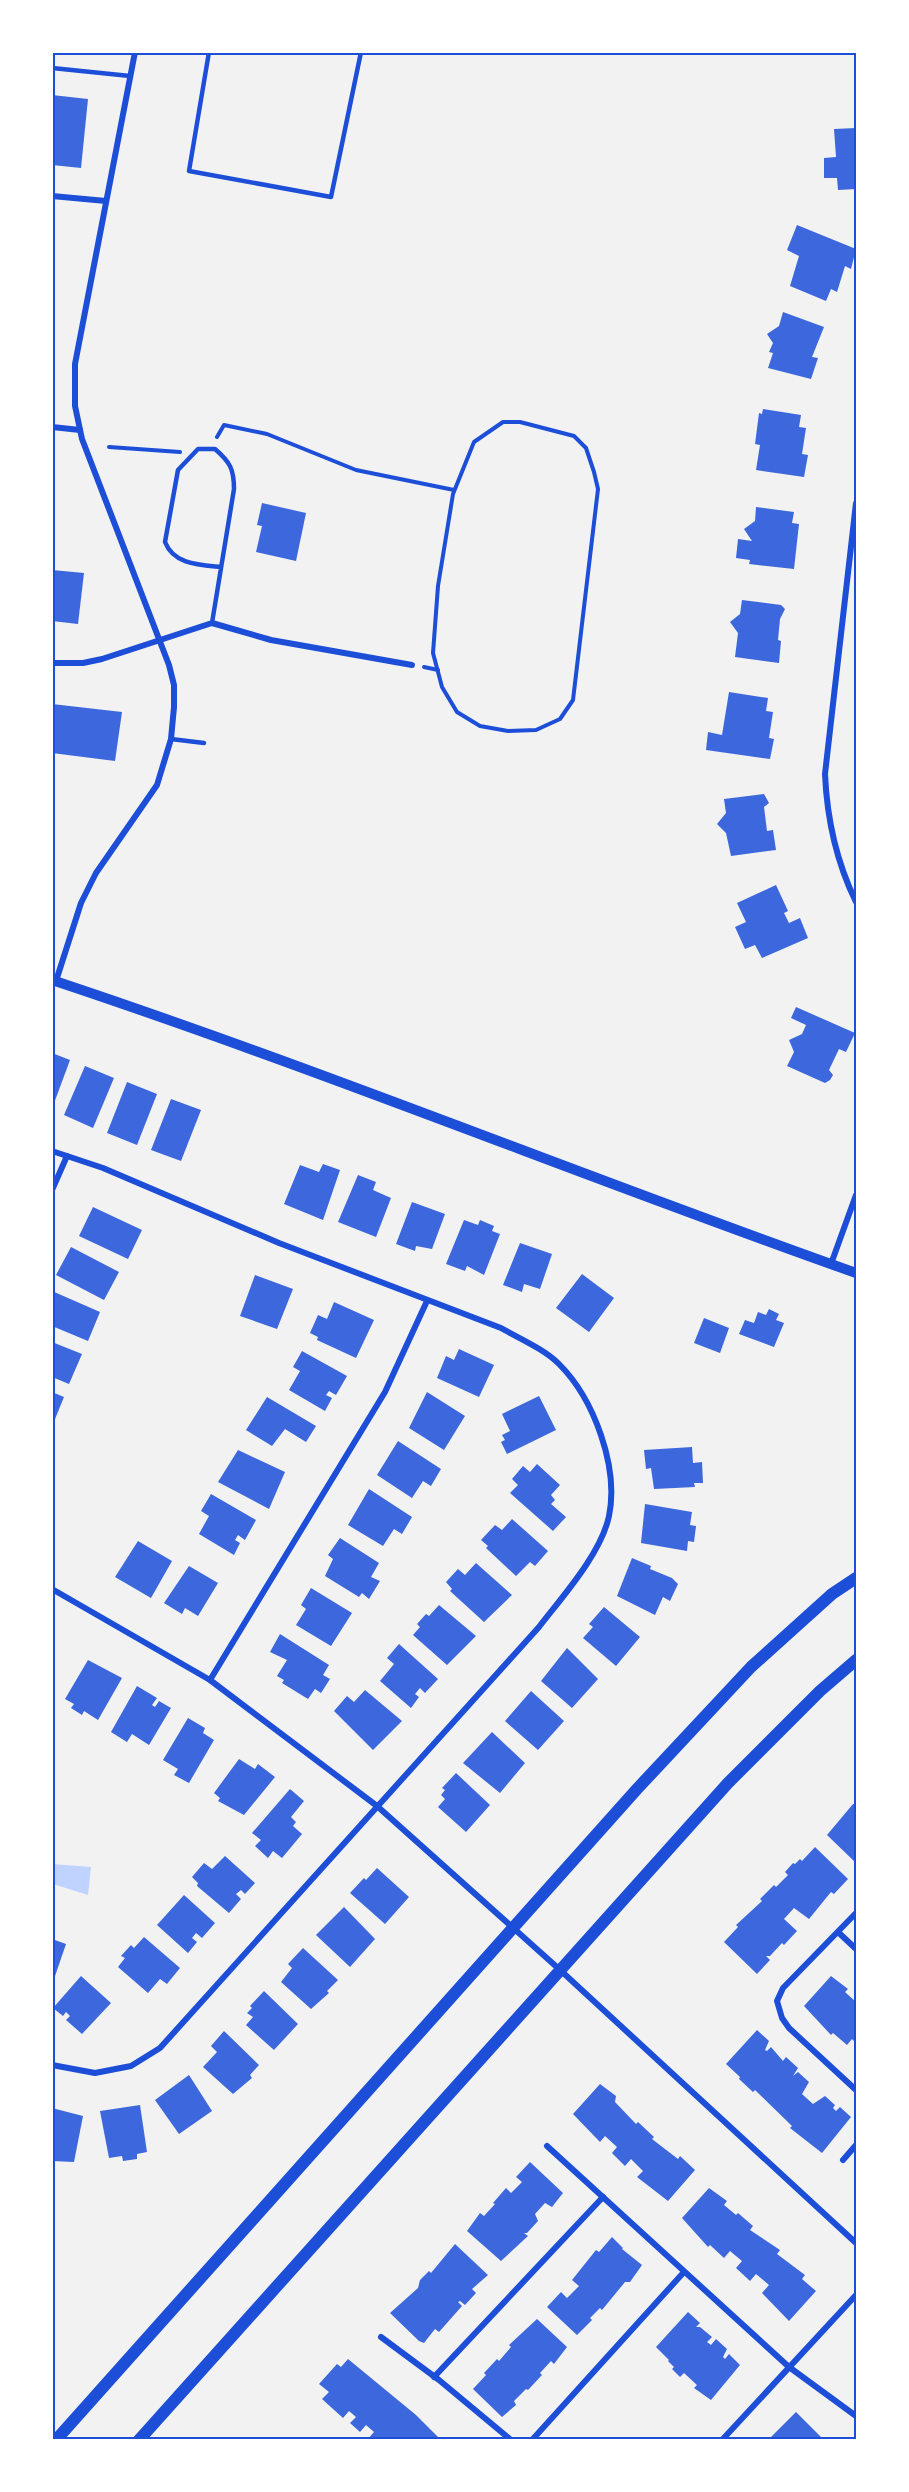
<svg xmlns="http://www.w3.org/2000/svg" width="909" height="2492" viewBox="0 0 909 2492" font-family="'Open Sans',sans-serif">
<rect width="100%" height="100%" fill="#f2f2f2"/>
<path fill="#bfd3fe" d="M52 1864 91 1867 88 1895 53 1884Z"/>
<g fill="#3d67dc">
<path d="M52 95 88 99 81 168 52 165Z"/>
<path d="M856 128V189L838 190 837 178H824V158L836 157 834 129Z"/>
<path d="M797 225 856 249 851 269 845 266 837 292 831 289 826 301 790 286 799 256 787 250Z"/>
<path d="M783 312 824 327 812 357 818 358 811 379 768 368 773 353 769 352 773 343 767 334 779 326Z"/>
<path d="M763 409 801 415 799 427 806 428 802 454 808 455 804 477 756 470 760 445 755 444 759 413 762 414Z"/>
<path d="M262 503 306 513 296 561 256 552 262 526 257 525Z"/>
<path d="M756 507 794 512 792 523 799 524 794 569 749 564 750 560 736 558 738 539 752 541 744 529 755 521Z"/>
<path d="M52 570 84 573 78 624 52 621Z"/>
<path d="M742 600 781 605 785 609 780 619 778 640 781 641 779 663 735 657 738 633 730 622 740 614Z"/>
<path d="M729 692 768 698 766 711 773 712 769 738 774 739 770 759 706 750 708 732 722 735Z"/>
<path d="M52 704 122 712 115 761 52 753Z"/>
<path d="M764 794 769 803 764 807 767 831 773 830 776 850 731 856 726 833 717 824 726 813 724 799Z"/>
<path d="M776 885 788 911 784 913 789 923 800 918 808 938 762 958 755 945 745 949 735 927 746 922 737 903Z"/>
<path d="M796 1007 855 1033 846 1052 839 1049 829 1070 833 1075 830 1080 825 1083 787 1066 794 1052 789 1040 802 1034 806 1025 791 1018Z"/>
<path d="M52 1053 70 1060 53 1106H52Z"/>
<path d="M85 1066 114 1078 93 1128 64 1115Z"/>
<path d="M127 1082 157 1094 137 1145 107 1133Z"/>
<path d="M171 1099 201 1110 181 1161 151 1150Z"/>
<path d="M323 1164 340 1170 323 1220 284 1204 300 1165 319 1172Z"/>
<path d="M358 1175 376 1182 373 1190 391 1198 376 1237 338 1222Z"/>
<path d="M412 1202 445 1214 432 1249 416 1246 415 1251 396 1244Z"/>
<path d="M93 1207 142 1230 128 1259 79 1236Z"/>
<path d="M464 1220 478 1225 480 1220 494 1226 492 1231 500 1234 484 1275 467 1266 465 1271 446 1264Z"/>
<path d="M520 1243 552 1254 540 1289 524 1284 522 1292 503 1285Z"/>
<path d="M71 1247 119 1272 104 1300 56 1275Z"/>
<path d="M582 1274 614 1298 589 1332 556 1308Z"/>
<path d="M255 1275 293 1289 277 1329 240 1316Z"/>
<path d="M52 1291 100 1312 88 1341 52 1326Z"/>
<path d="M334 1302 374 1320 356 1358 317 1340 318 1337 310 1333 318 1315 327 1319Z"/>
<path d="M769 1309 779 1314 776 1320 784 1323 774 1347 739 1334 745 1320 754 1323 758 1312 766 1315Z"/>
<path d="M704 1318 729 1328 720 1353 694 1343Z"/>
<path d="M52 1342 82 1354 69 1384 52 1377Z"/>
<path d="M459 1349 494 1365 479 1397 437 1378 446 1356 454 1360Z"/>
<path d="M302 1351 347 1376 336 1395 329 1391 326 1395 332 1398 325 1411 289 1390 300 1371 293 1367Z"/>
<path d="M52 1392 64 1397 53 1424H52Z"/>
<path d="M427 1392 465 1416 444 1450 409 1428Z"/>
<path d="M539 1396 556 1430 507 1454 501 1442 505 1440 502 1435 510 1431 502 1414Z"/>
<path d="M267 1397 316 1426 306 1442 285 1429 272 1446 246 1430Z"/>
<path d="M398 1441 441 1469 431 1486 423 1481 412 1498 377 1475Z"/>
<path d="M692 1447 693 1463 702 1462 703 1483H694L695 1487 654 1489 651 1468 646 1469 644 1450Z"/>
<path d="M238 1450 285 1472 269 1509 218 1482Z"/>
<path d="M537 1464 560 1485 551 1495 555 1500 551 1504 566 1517 553 1531 510 1493 518 1485 512 1479 523 1466 530 1472Z"/>
<path d="M369 1489 412 1517 402 1534 394 1529 383 1546 348 1525Z"/>
<path d="M211 1494 256 1520 245 1540 238 1535 235 1540 240 1543 234 1555 199 1534 209 1516 201 1511Z"/>
<path d="M645 1504 692 1512 690 1525 696 1526 694 1542 688 1541 687 1551 641 1543Z"/>
<path d="M512 1519 548 1551 535 1566 530 1562 516 1576 486 1548 488 1546 481 1540 495 1525 502 1530Z"/>
<path d="M340 1538 379 1563 371 1577 380 1581 369 1599 362 1593 359 1597 325 1576 333 1559 328 1555Z"/>
<path d="M138 1541 172 1561 151 1598 115 1577Z"/>
<path d="M632 1558 651 1566 650 1569 672 1578 678 1584 670 1601 663 1597 655 1615 617 1596Z"/>
<path d="M476 1563 512 1595 484 1622 450 1591 452 1589 446 1582 458 1569 465 1575Z"/>
<path d="M189 1566 218 1583 198 1616 185 1608 182 1614 164 1603Z"/>
<path d="M311 1588 352 1613 331 1646 296 1625 306 1609 301 1605Z"/>
<path d="M439 1605 476 1636 447 1665 413 1635 420 1627 417 1624 426 1614 429 1616Z"/>
<path d="M604 1607 640 1637 616 1666 583 1638 593 1627 589 1624Z"/>
<path d="M280 1634 329 1665 323 1675 330 1679 321 1693 315 1689 308 1699 282 1683 284 1680 277 1676 287 1660 270 1652Z"/>
<path d="M399 1644 438 1679 425 1693 420 1688 415 1694 419 1697 411 1708 380 1681 394 1664 387 1658Z"/>
<path d="M567 1648 598 1679 572 1708 541 1681Z"/>
<path d="M88 1660 122 1678 98 1720 84 1711 82 1715 71 1708 74 1704 65 1699Z"/>
<path d="M137 1686 157 1698 152 1705 155 1707 159 1701 171 1708 149 1745 132 1734 127 1742 111 1732Z"/>
<path d="M365 1690 402 1721 373 1750 334 1711 347 1696 354 1702Z"/>
<path d="M531 1691 564 1721 538 1750 505 1721Z"/>
<path d="M188 1718 205 1728 203 1733 214 1740 189 1783 174 1775 178 1769 163 1760Z"/>
<path d="M492 1732 525 1763 500 1793 463 1763Z"/>
<path d="M239 1759 255 1769 258 1764 275 1777 244 1815 218 1801 220 1798 214 1793Z"/>
<path d="M456 1773 490 1805 466 1832 438 1807 445 1799 441 1795 445 1790 442 1788Z"/>
<path d="M290 1789 304 1801 291 1817 296 1822 293 1826 302 1834 282 1858 273 1851 268 1858 255 1846 261 1840 252 1833Z"/>
<path d="M853 1804H856V1863L827 1835Z"/>
<path d="M815 1847 848 1879 834 1894 831 1892 809 1919 794 1908 784 1919 797 1931 784 1945 782 1943 770 1956H766L770 1960 757 1974 724 1942 738 1927 736 1925 762 1901 760 1899 774 1885 776 1887 788 1875 785 1872 793 1863 795 1864 800 1859 802 1861Z"/>
<path d="M225 1856 255 1883 245 1894 241 1890 236 1894 241 1899 229 1913 197 1886 198 1883 192 1877 204 1863 212 1869Z"/>
<path d="M377 1868 409 1897 385 1924 350 1893 364 1878 366 1880Z"/>
<path d="M184 1895 215 1923 202 1938 196 1933 192 1938 197 1942 188 1953 157 1925Z"/>
<path d="M344 1907 375 1939 350 1967 316 1935Z"/>
<path d="M144 1937 180 1968 167 1984 160 1979 148 1993 118 1967 125 1958 121 1956 131 1945 134 1948Z"/>
<path d="M52 1939 66 1944 53 1982H52Z"/>
<path d="M303 1948 338 1980 327 1991 329 1993 311 2009 281 1982 292 1968 288 1964Z"/>
<path d="M81 1976 111 2003 82 2034 66 2020 70 2016 66 2012 63 2016 53 2008Z"/>
<path d="M831 1976 848 1989 845 1992 856 2002V2043L852 2039 847 2045 833 2033 831 2035 804 2006Z"/>
<path d="M264 1991 298 2024 274 2050 246 2025 253 2017 247 2013 252 2008 250 2006Z"/>
<path d="M757 2030 769 2041 765 2050 767 2051 771 2047 783 2061 786 2057 798 2068 793 2076 798 2072 809 2082 802 2094 813 2104 825 2096 835 2105 833 2108 836 2111 840 2107 851 2117 822 2153 790 2128 792 2126 755 2090 753 2092 739 2079 740 2077 726 2064Z"/>
<path d="M224 2031 259 2065 250 2075 252 2078 233 2094 203 2067 217 2052 211 2046Z"/>
<path d="M189 2075 212 2111 179 2134 155 2100Z"/>
<path d="M600 2084 616 2096 615 2102 636 2124 638 2122 654 2137 652 2139 678 2159 680 2156 695 2170 668 2201 637 2177 643 2171 631 2159 625 2166 612 2153 617 2147 605 2136 600 2142 573 2114Z"/>
<path d="M140 2105 147 2152 137 2154V2159L123 2161 122 2156 109 2158 100 2111Z"/>
<path d="M52 2108 83 2116 74 2162 52 2161Z"/>
<path d="M530 2162 563 2193 552 2207 545 2203 535 2214 538 2221 527 2233H524L528 2236 501 2261 467 2231 480 2213 484 2216 495 2204 493 2203 506 2188 511 2193 522 2182 516 2177Z"/>
<path d="M709 2188 727 2201 724 2205 736 2215 738 2213 753 2226 750 2230 780 2250 777 2254 805 2275 802 2279 816 2291 789 2321 762 2293 769 2285 756 2274 750 2281 736 2268 742 2261 730 2251 724 2258 710 2245 708 2247 682 2218Z"/>
<path d="M612 2237 623 2248 622 2249 642 2265 630 2282H625L602 2310 600 2308 590 2318 592 2320 577 2335 547 2307 561 2292 567 2298 579 2286 572 2280 596 2250 599 2252Z"/>
<path d="M455 2244 488 2275 472 2289 476 2293 465 2305 460 2301 458 2302 462 2306 439 2332 435 2329 424 2343 419 2341 390 2313 418 2288 420 2280 429 2271 431 2273Z"/>
<path d="M688 2312 700 2323 696 2327H700L712 2337 707 2342 711 2345 716 2339 727 2349 723 2357 725 2359 729 2354 740 2365 711 2400 694 2388 697 2385 684 2373 680 2377 672 2369 674 2367 668 2361 669 2360 656 2347Z"/>
<path d="M537 2319 567 2347 554 2364 551 2361 540 2373 542 2375 528 2390 526 2389 514 2401 516 2405 502 2417 473 2389 486 2375 484 2373 497 2359 499 2361 511 2347 509 2345Z"/>
<path d="M348 2359 416 2415 441 2440H367L374 2432 366 2425 360 2432 350 2423 356 2417 349 2411 343 2418 322 2399 329 2392 319 2384 337 2364 341 2367Z"/>
<path d="M796 2412 824 2440H765L767 2437 769 2439Z"/>
</g>
<g fill="none" stroke-linecap="round" stroke-linejoin="round">
<g stroke="#1d4ed8" stroke-width="4">
<path d="M503 422H520L574 436 586 448 594 472 598 489 573 700 560 719 536 730 508 731 480 726 457 712 442 687 433 653 438 586 453 494 474 442Z"/>
<path d="M217 437 224 425 267 434 356 470 454 490"/>
<path d="M109 447 180 452"/>
<path d="M424 667 438 670"/>
</g>
<g stroke="#1d4ed8" stroke-width="4.5">
<path d="M209 52 189 171 331 197 361 52"/>
<path d="M52 68 130 76"/>
<path d="M212 623 234 489C234 469 230 462 215 449H198L178 470 165 542C174 565 200 565 221 567"/>
<path d="M171 739 204 743"/>
</g>
<g stroke="#1d4ed8" stroke-width="6">
<path d="M52 196 106 201"/>
<path d="M52 427 80 430"/>
<path d="M856 503 825 774C827 820 836 861 856 902"/>
<path d="M52 663H83L102 659 212 623 271 640 412 665"/>
<path d="M56 981 81 903 96 873 157 785 171 739 174 707V685L169 665 82 439 75 406V364L135 52"/>
<path d="M52 1151 103 1168 279 1243 501 1328C520 1339 544 1349 559 1364 594 1399 619 1467 609 1516 601 1554 562 1597 539 1627L160 2048 131 2066 95 2073 52 2065"/>
<path d="M52 1190 67 1156"/>
<path d="M831 1264 856 1195"/>
<path d="M52 1589 210 1680 377 1806 559 1969 856 2243"/>
<path d="M210 1680 385 1392 427 1301"/>
<path d="M856 1913 783 1988 777 2001 782 2018 789 2028 856 2090"/>
<path d="M838 1932 856 1949"/>
<path d="M547 2146 789 2367 856 2416"/>
<path d="M843 2160 856 2145"/>
<path d="M381 2337 439 2380 511 2440"/>
<path d="M434 2377 603 2197"/>
<path d="M532 2440 684 2272"/>
<path d="M722 2440 856 2295"/>
</g>
<path stroke="#1d4ed8" stroke-width="10" d="M52 980C323 1070 587 1178 856 1273"/>
<g stroke="#1d4ed8" stroke-width="12">
<path d="M56 2440 637 1789 751 1667 832 1594 856 1578"/>
<path d="M139 2440 728 1783 820 1691 856 1660"/>
</g>
</g>
<rect width="909" height="2492" fill="none" stroke="#ffffff" stroke-width="108"/>
<rect x="54" y="54" width="801" height="2384" fill="none" stroke="#1d4ed8" stroke-width="2"/>
</svg>
